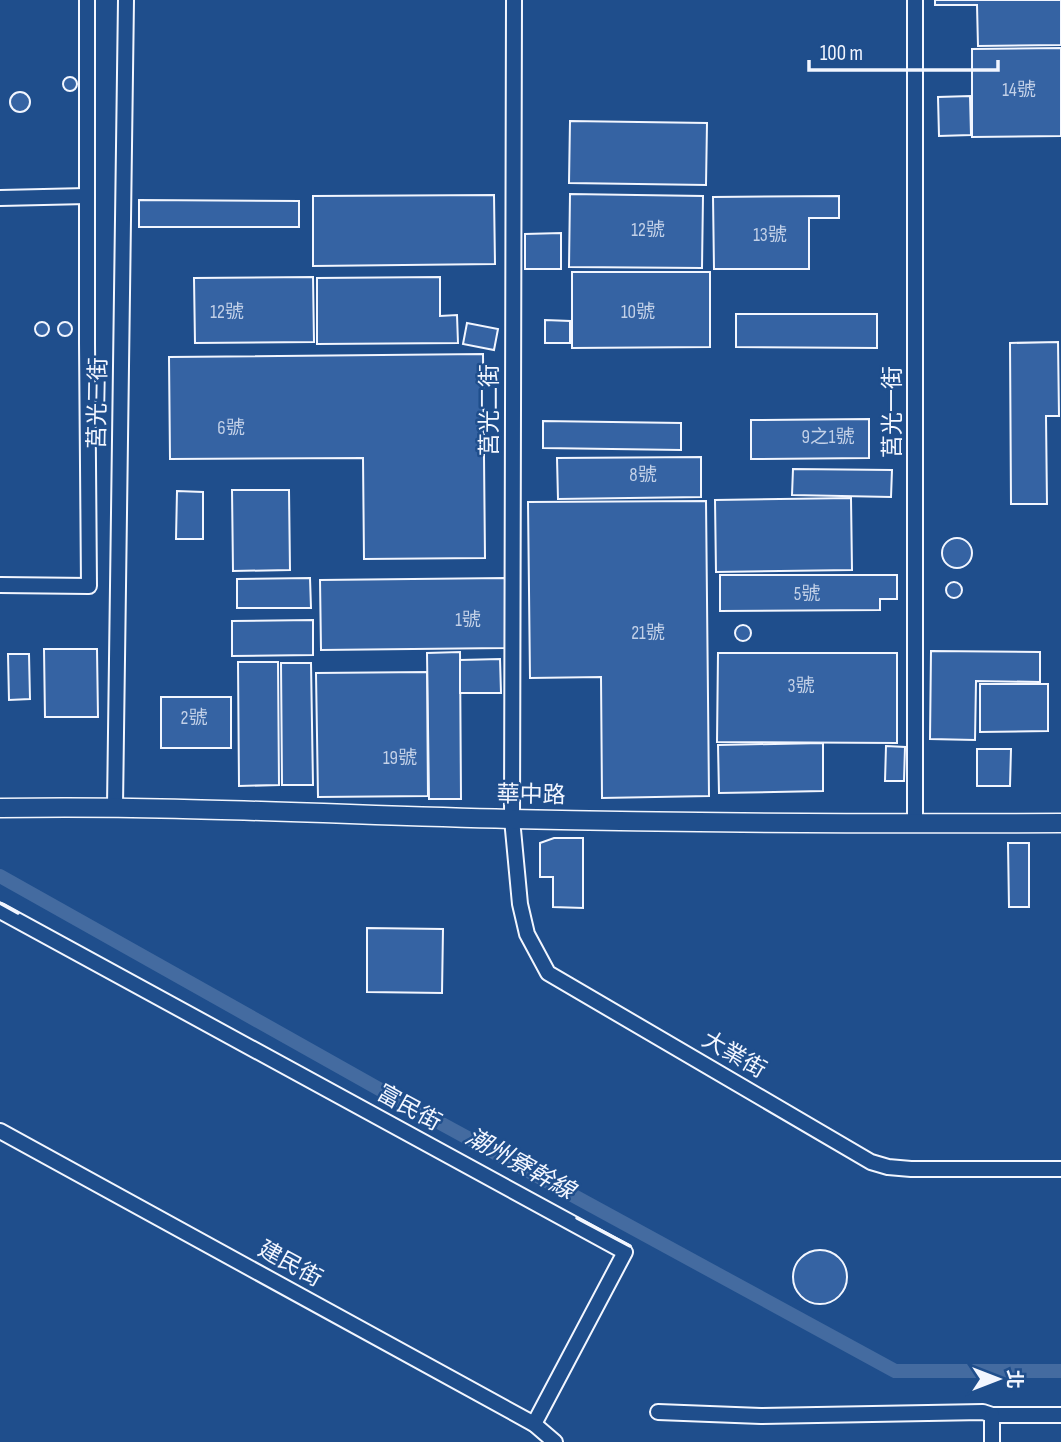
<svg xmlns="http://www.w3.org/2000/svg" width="1061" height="1442" viewBox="0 0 1061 1442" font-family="'Sofia Sans Condensed','Noto Sans TC',sans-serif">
<rect width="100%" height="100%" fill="#1f4e8c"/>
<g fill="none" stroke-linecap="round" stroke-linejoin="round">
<path stroke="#446ba0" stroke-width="14" d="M0 876 420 1112 895 1371H1061"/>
</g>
<g fill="#3563a3" stroke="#f2f6ff" stroke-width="2">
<path d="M935 0H1061V45L978 46 977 5H935Z"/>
<path d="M1061 48V136L972 137V49Z"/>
<circle cx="70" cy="84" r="7"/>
<circle cx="20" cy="102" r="10"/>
<path d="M970 96 971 135 939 136 938 97Z"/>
<path d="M570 121 707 123 706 185 569 183Z"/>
<path d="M570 194 703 196 702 268 569 267Z"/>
<path d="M494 195 495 264 313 266V196Z"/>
<path d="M839 196V218H809V269H714L713 197Z"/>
<path d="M139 200 299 201V227H139Z"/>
<path d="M561 233V269H525V234Z"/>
<path d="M572 272H710V347L572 348Z"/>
<path d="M313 277 314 342 195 343 194 278Z"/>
<path d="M440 277V316L457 315 458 343 317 344V278Z"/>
<path d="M736 314H877V348L736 347Z"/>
<path d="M545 320 570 321V343H545Z"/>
<circle cx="42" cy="329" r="7"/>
<circle cx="65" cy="329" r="7"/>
<path d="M467 323 498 329 494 350 463 344Z"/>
<path d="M1058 342 1059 416H1046L1047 504H1011L1010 343Z"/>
<path d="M483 354 485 558 364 559 363 458 170 459 169 357Z"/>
<path d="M869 419V458L751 459V420Z"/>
<path d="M543 421 681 423V450L543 448Z"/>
<path d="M701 457V497L558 499 557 458Z"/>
<path d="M793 469 892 470 891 497 792 495Z"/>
<path d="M232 490H289L290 570 233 571Z"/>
<path d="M177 491 203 492V539H176Z"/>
<path d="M851 498 852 570 716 572 715 500Z"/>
<path d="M706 501 709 796 602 798 601 677 530 678 528 502Z"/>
<circle cx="957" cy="553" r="15"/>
<path d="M720 575H897V599H880V610L720 611Z"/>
<path d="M310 578 311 608H237V579Z"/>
<path d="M505 578V648L321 650 320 580Z"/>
<circle cx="954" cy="590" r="8"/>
<path d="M313 620V655L232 656V621Z"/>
<circle cx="743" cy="633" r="8"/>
<path d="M44 649H97L98 717H45Z"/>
<path d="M931 651 1040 652V682L976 681 975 740 930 739Z"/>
<path d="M460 652 461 799H429L427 653Z"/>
<path d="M718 653H897V743L717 742Z"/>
<path d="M8 654H29L30 699 9 700Z"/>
<path d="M500 659 501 693H460V660Z"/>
<path d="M238 662H278L279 785 239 786Z"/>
<path d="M281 663H311L313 785H282Z"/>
<path d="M427 672 428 796 318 797 316 673Z"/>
<path d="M980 684H1048V731L980 732Z"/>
<rect x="161" y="697" width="70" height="51"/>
<path d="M823 743V791L719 793 718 745Z"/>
<path d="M886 746 905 747 904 781H885Z"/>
<path d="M977 749H1011L1010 786H977Z"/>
<path d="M554 838H583V908L553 907V877H540V843Z"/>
<path d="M1008 843H1029V907H1009Z"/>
<path d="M367 928 443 929 442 993 367 992Z"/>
<circle cx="820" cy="1277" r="27"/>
</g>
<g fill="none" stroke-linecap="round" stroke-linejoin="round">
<g stroke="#f2f6ff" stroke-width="18">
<g id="minor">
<path d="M514 0 512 819 520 904 527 934 548 973 871 1162 888 1167 911 1169H1061"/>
<path d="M0 198 87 196"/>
<path d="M0 585 89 586 87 343V0"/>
<path d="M115 806 126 0"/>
<path d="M915 824V0"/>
<path d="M0 911 625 1252 534 1424"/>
<path d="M0 1131 534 1424 555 1442"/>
<path d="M658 1412 761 1416 983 1412 992 1415H1061"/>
<path d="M992 1415V1442"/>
</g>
</g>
<g stroke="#f2f6ff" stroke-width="21">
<path id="major" d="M0 808C171 805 341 815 512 819 695 823 878 824 1061 823"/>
</g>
<use href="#minor" stroke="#1f4e8c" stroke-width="14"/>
<use href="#major" stroke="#1f4e8c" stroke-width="18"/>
<g stroke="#f2f6ff" stroke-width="3.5">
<path d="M0 903 18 913"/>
<path d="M577 1218 630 1246"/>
</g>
</g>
<g text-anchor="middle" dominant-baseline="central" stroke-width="5" stroke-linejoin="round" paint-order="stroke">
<g font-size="19" fill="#c3d1e8">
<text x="1019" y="90">14號</text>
<text x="648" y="230">12號</text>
<text x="770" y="235">13號</text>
<text x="227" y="312">12號</text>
<text x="638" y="312">10號</text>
<text x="231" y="428">6號</text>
<text x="828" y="437">9之1號</text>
<text x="643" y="475">8號</text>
<text x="807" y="594">5號</text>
<text x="468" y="620">1號</text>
<text x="648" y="633">21號</text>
<text x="801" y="686">3號</text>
<text x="194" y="718">2號</text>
<text x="400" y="758">19號</text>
</g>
<g font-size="23" fill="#f2f6ff" stroke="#1f4e8c">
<text transform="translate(98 403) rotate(-89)">莒光三街</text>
<text transform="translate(490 410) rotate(-90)">莒光二街</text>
<text transform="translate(893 412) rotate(-90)">莒光一街</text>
<text transform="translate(531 795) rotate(1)">華中路</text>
<text transform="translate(734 1055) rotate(30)">大業街</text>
<text transform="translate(409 1108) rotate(29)">富民街</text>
<text transform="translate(290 1264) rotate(29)">建民街</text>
</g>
<g font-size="24" font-style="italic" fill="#f2f6ff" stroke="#1f4e8c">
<text transform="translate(520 1164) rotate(29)">潮州寮幹線</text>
</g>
</g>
<g transform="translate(998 1379) rotate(90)" stroke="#1f4e8c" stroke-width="5" paint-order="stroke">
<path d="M0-5L12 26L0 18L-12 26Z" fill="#f2f6ff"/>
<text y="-10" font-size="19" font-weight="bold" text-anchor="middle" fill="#f2f6ff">北</text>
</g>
<path d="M809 60v10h189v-10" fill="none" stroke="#f2f6ff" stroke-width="3.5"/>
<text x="820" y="60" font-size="21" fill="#f2f6ff" stroke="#1f4e8c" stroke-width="5" paint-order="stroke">100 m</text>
</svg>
